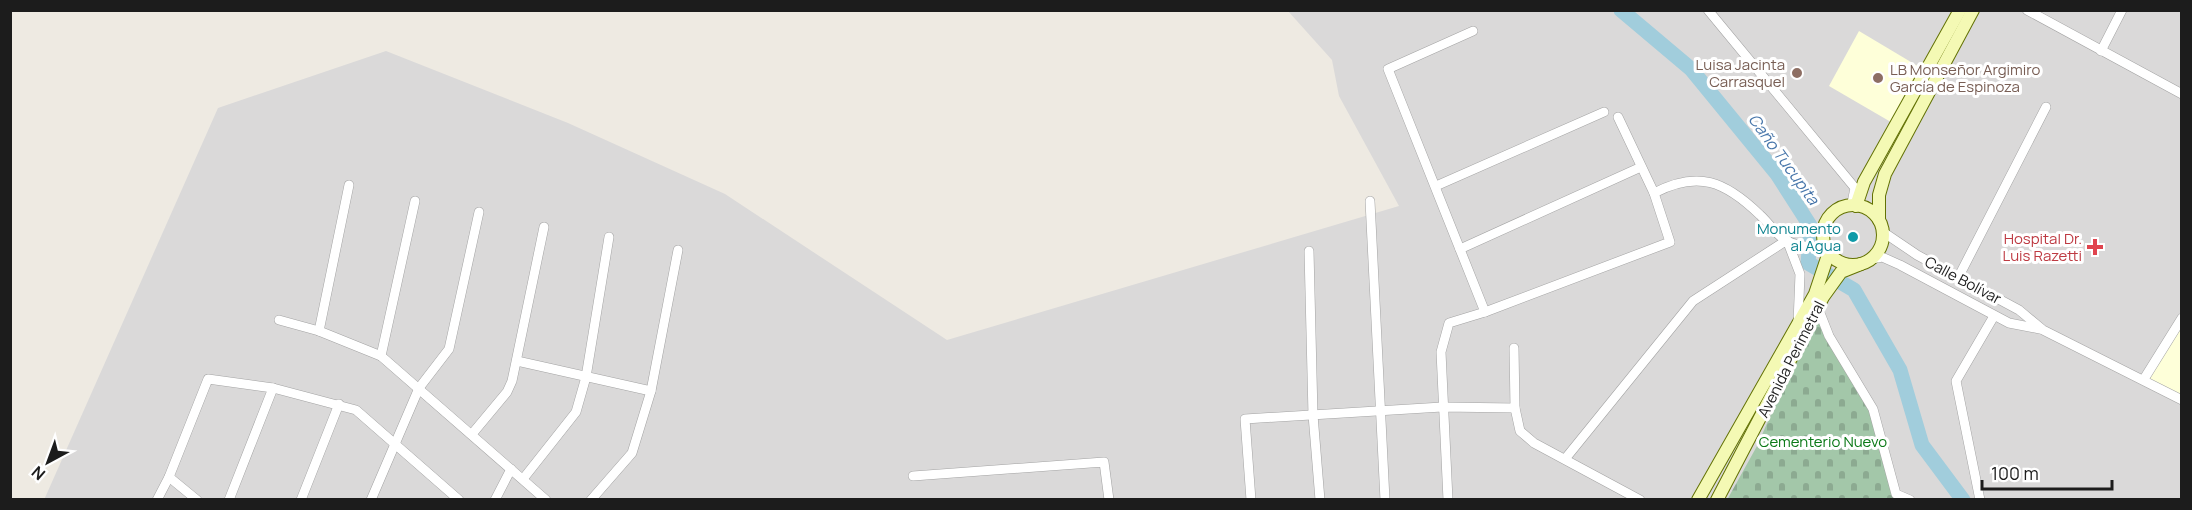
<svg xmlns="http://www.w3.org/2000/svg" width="2192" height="510" viewBox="0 0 2192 510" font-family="Manrope,sans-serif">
<defs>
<pattern id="cemetery-stones" width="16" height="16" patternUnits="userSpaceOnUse" patternTransform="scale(1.5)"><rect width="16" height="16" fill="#a3c7a9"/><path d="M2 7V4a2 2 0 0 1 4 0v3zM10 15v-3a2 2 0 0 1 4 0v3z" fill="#8caa91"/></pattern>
</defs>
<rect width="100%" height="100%" fill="#eeeae2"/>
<path fill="#dad9d9" d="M1288 11H2181V499L44 500 218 108 386 51 568 123 725 194 947 340 1399 206 1339 96 1332 60Z"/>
<g fill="#feffd9">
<path d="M1859 31 1926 71 1896 125 1829 86Z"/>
<path d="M2181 318V399L2144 379Z"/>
</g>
<path fill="url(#cemetery-stones)" d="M1818 308 1873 409 1896 493 1910 499 1727 500 1757 446Z"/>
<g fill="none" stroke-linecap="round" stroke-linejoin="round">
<path stroke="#a1cddc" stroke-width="15" d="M1621 10 1691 69 1777 174 1811 227 1808 263 1854 290 1900 370 1922 445 1963 500"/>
<g stroke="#a3a3a3" stroke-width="10">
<g id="street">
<path d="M1708 10 1855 188 1852 203"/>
<path d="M2027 10 2182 94"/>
<path d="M1473 31 1388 69 1485 312"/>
<path d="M2101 51 2122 10"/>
<path d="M1436 186 1604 112"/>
<path d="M1654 193C1698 170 1725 181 1760 215 1769 223 1776 235 1787 241 1798 247 1814 247 1827 249"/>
<path d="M1370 201 1385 500"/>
<path d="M1883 232 1917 255 2019 310 2043 330 2182 400"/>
<path d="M1460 249 1641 167"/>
<path d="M1309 251 1313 415 1320 500"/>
<path d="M1872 259 1882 257 1900 265 2009 323 2040 329"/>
<path d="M1958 278 2046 107"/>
<path d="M1818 308 1829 336 1873 409 1896 494 1910 500"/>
<path d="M279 320 319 331 381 356 546 500"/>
<path d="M319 331 349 185"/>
<path d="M1514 348 1515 408 1520 431 1534 443 1640 500"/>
<path d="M381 356 415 201"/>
<path d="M517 361 651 391"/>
<path d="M2144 379 2182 318"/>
<path d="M472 434 507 392 512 381 544 227"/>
<path d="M1565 459 1693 301 1787 240 1800 274 1798 323"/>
<path d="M913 476 1104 462 1109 500"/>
<path d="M169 477 197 500"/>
<path d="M523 479 576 412 586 377 609 237"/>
<path d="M157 500 169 477 208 379 273 388 356 410 459 500"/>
<path d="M229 500 273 388"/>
<path d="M301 500 339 404"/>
<path d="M371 500 419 388 449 349 479 212"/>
<path d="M495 500 511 469"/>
<path d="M591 500 632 453 651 391 678 250"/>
<path d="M1251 500 1245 419 1442 407 1515 408"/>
<path d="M1448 500 1441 352 1449 323 1485 312 1670 242 1654 193 1618 117"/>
<path d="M1980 500 1956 381 1994 316"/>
</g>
</g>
<g stroke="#637204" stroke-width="14">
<g id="secondary">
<circle cx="1853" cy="235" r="30"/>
<path d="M1856 206 1864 182 1960 10"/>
<path d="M1879 220V195L1885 174 1973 10"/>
<path d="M1698 500 1815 294 1829 252"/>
<path d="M1717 500 1823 297 1841 272 1861 264"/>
</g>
</g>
<use href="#street" stroke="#fff" stroke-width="9"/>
<use href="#secondary" stroke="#f4f9b4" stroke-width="12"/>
</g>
<g fill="#8d6e63" stroke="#fff" stroke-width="2">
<circle cx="1797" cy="73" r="6"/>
<circle cx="1878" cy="78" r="6"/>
</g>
<circle fill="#0f9aa8" stroke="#fff" stroke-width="2" cx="1853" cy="237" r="6"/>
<path fill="#e0444e" stroke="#fff" stroke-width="2" d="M2092 238h6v6h6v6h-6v6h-6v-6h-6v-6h6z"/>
<g text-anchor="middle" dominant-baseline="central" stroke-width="6" stroke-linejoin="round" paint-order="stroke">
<g font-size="15" fill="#785e54" stroke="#fff" text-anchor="end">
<text x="1785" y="64">Luisa Jacinta<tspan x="1785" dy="17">Carrasquel</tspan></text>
<text x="1890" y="69" text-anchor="start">LB Monseñor Argimiro<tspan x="1890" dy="17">García de Espinoza</tspan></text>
</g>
<g font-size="15" fill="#0d838f" stroke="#fff" text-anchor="end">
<text x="1841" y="228">Monumento<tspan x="1841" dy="17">al Agua</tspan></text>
</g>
<g font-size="15" fill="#be3a42" stroke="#fff" text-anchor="end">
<text x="2082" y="238">Hospital Dr.<tspan x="2082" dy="17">Luis Razetti</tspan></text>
</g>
<g font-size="15" fill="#1c1c1c" stroke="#fff">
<text transform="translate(1963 280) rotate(28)">Calle Bolívar</text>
<text transform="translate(1791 359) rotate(-63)">Avenida Perimetral</text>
</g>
<g font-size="15" fill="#0b7917" stroke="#fff">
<text x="1823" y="441">Cementerio Nuevo</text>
</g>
<g font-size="16" font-style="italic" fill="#4977ab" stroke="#fff">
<text transform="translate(1784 159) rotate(54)">Caño Tucupita</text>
</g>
</g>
<rect width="2192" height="510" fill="none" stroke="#1c1c1c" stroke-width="24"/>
<g transform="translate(48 462) rotate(221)" stroke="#ffffff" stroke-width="4.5" paint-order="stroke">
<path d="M0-4.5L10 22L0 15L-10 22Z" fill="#1c1c1c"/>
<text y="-9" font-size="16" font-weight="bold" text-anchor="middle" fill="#1c1c1c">N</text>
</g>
<path d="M1982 480v9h130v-9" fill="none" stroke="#1c1c1c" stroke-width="3"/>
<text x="1991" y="480" font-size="18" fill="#1c1c1c" stroke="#ffffff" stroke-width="4.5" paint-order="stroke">100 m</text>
</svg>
